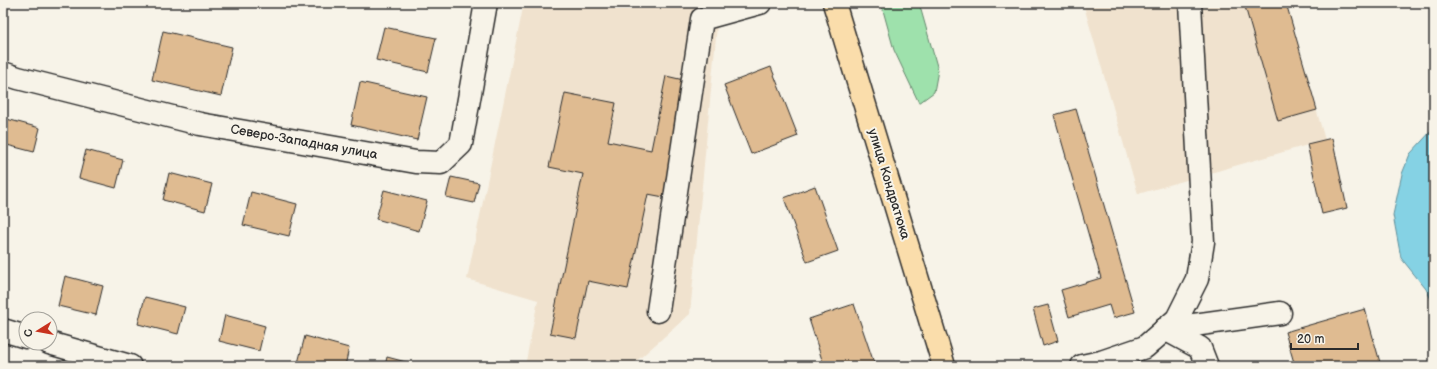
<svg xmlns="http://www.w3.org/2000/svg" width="1437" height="369" viewBox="0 0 1437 369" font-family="'Balsamiq Sans',sans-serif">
<rect width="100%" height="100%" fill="#f7f3e8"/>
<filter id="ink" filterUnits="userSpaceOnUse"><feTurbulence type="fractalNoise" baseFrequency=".025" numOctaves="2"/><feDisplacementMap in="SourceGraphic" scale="8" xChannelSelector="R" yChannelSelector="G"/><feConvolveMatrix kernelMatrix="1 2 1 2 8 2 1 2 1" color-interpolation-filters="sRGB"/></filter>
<g filter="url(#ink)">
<g fill="#f0e2ce">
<path d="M524 3H677L718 15 690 314 631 366H525L538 300 467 279Z"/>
<path d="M1083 3H1286L1325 140 1138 194Z"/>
</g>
<path fill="#9ee1ac" stroke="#64866c" d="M881 3H919L938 70 934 92 919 103 894 50Z"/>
<path fill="#85d2e4" stroke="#618f9a" d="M1434 128V305L1426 289 1401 258 1393 215 1402 174 1410 154Z"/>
<g fill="#dfbb91" stroke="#2b2b2b">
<path d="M1244 3H1286L1317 110 1278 121Z"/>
<path d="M384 27 436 38 428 72 376 60Z"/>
<path d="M163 31 232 47 221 96 152 80Z"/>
<path d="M771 67 798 136 751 154 724 85Z"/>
<path d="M666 76 688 81 664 197 648 194 628 289 588 281 576 338 550 333 583 174 549 167 565 93 616 103 608 141 651 150Z"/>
<path d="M360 82 427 97 417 140 351 125Z"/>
<path d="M1076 109 1135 312 1113 318 1109 305 1069 317 1061 290 1101 278 1054 115Z"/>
<path d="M3 118 40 128 34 152 3 144Z"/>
<path d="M1332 138 1347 208 1322 214 1307 144Z"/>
<path d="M86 150 123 160 116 188 79 178Z"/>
<path d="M169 173 212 184 205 211 163 200Z"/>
<path d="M451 177 479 183 474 203 446 197Z"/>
<path d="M815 186 838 251 807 262 784 198Z"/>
<path d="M384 190 427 201 419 231 376 219Z"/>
<path d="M251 192 297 204 289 236 243 225Z"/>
<path d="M65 276 103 286 96 315 58 306Z"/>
<path d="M145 297 185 307 178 334 138 324Z"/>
<path d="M854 304 875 366H824L809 319Z"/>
<path d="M1048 305 1058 341 1043 346 1033 309Z"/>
<path d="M1365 309 1381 366H1295L1285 332Z"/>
<path d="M225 315 265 326 259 351 219 341Z"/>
<path d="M305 336 349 348 345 366H310L298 363Z"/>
<path d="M387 357 421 366H385Z"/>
</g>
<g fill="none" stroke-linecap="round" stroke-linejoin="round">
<g stroke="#2b2b2b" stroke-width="25">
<g id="minor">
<path d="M3 73 18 78 200 124 416 162 441 163 461 144 486 3"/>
<path d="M658 311 702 19 760 3"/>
<path d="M1165 329 1280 313"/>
<path d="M1165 329 1200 348 1207 366"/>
<path d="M3 330 26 337"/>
<path d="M49 343 130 366"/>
<path d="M1082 366 1101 362 1145 347 1177 319 1197 279 1203 242 1190 3"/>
</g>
</g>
<g stroke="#2b2b2b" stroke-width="25">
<path id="major" d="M834 3 944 366"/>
</g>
<use href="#minor" stroke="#f7f3e8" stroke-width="22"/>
<use href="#major" stroke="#faddab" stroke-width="22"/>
</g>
</g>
<g text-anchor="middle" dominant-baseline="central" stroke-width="4" stroke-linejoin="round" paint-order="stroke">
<g font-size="13" fill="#2b2b2b" stroke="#f7f3e8">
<text transform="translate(304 142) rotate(10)">Северо-Западная улица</text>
<text transform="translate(889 184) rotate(73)">улица Кондратюка</text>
</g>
</g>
<rect width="1437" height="369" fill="none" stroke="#f7f3e8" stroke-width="16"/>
<rect x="8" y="8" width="1421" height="353" fill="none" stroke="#2b2b2b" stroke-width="1.5" filter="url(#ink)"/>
<g transform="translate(38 331) rotate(259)"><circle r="19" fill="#f7f3e8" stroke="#a5a39c"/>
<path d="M0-3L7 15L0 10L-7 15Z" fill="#c8321e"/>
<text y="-6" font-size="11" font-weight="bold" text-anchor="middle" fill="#2b2b2b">С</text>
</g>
<path d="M1291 343v6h67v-6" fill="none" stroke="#2b2b2b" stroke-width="2"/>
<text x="1297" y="343" font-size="12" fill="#2b2b2b" stroke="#f7f3e8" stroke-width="3" paint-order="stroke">20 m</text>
</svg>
